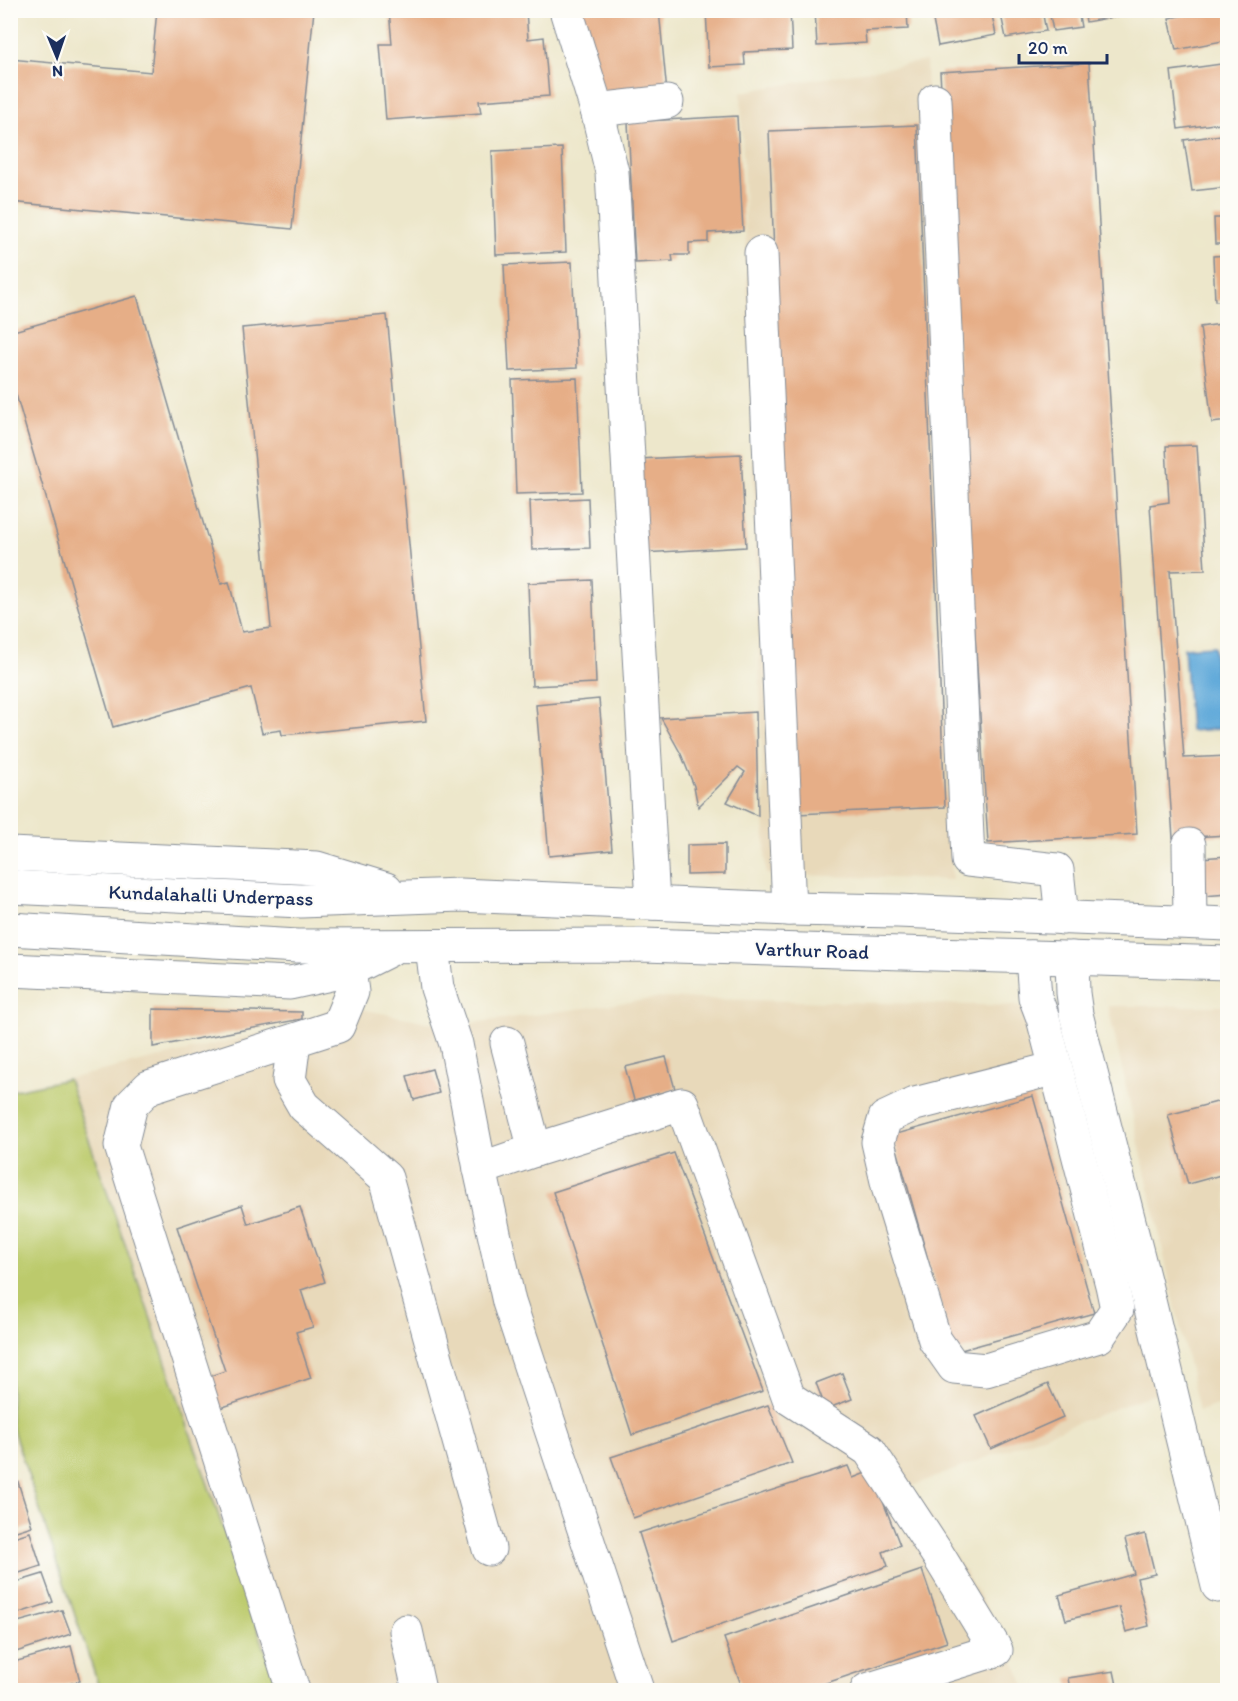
<svg xmlns="http://www.w3.org/2000/svg" width="1238" height="1701" viewBox="0 0 1238 1701" font-family="Itim,sans-serif">
<rect width="100%" height="100%" fill="#fdfcf7"/>
<filter id="ink" filterUnits="userSpaceOnUse"><feTurbulence type="fractalNoise" baseFrequency=".0167" numOctaves="2"/><feDisplacementMap in="SourceGraphic" scale="12" xChannelSelector="R" yChannelSelector="G"/><feConvolveMatrix kernelMatrix="1 2 1 2 8 2 1 2 1" color-interpolation-filters="sRGB"/></filter>
<filter id="wash" filterUnits="userSpaceOnUse"><feTurbulence type="fractalNoise" baseFrequency=".008" numOctaves="4" result="noise"/><feDisplacementMap in="SourceGraphic" scale="24" xChannelSelector="R" yChannelSelector="G"/><feGaussianBlur stdDeviation="1.35" result="paint"/><feColorMatrix in="noise" values="0 0 0 0 0 0 0 0 0 0 0 0 0 0 0 0 0 1.4 0 .05"/><feComposite in="paint" operator="in"/></filter>
<g filter="url(#wash)">
<rect width="100%" height="100%" fill="#ede7cb"/>
<g fill="#e8d9ba">
<path d="M926 61 952 880 766 874 741 92Z"/>
<path d="M660 998 1063 1007 1158 1392 912 1486 998 1626 1027 1690H279L68 1079 296 1025 339 1005 449 1026Z"/>
<path d="M1108 1006H1227V1402L1199 1411Z"/>
</g>
<path fill="#bcca6c" stroke="#6c7c65" stroke-width="1.5" d="M68 1079 279 1690H100L11 1424 10 1091Z"/>
<path fill="#63abda" stroke="#3f6d9c" stroke-width="1.5" d="M1214 646 1219 729 1190 731 1184 648Z"/>
<g id="blocks">
<g fill="#e6ae87">
<path d="M157 10H314L292 229 10 202V59L151 72Z"/>
<path d="M389 10H526L528 39 544 37 549 96 479 101 481 113 386 120 380 44H392Z"/>
<path d="M577 10H659L667 93 606 102Z"/>
<path d="M706 10H790L792 50 744 52 745 65 709 67Z"/>
<path d="M815 10H907L908 29 865 31 866 43 817 46Z"/>
<path d="M931 10H991L996 35 938 46Z"/>
<path d="M1000 10H1042L1046 31 1006 38Z"/>
<path d="M1049 10H1078L1081 27 1053 31Z"/>
<path d="M1084 10H1125L1126 15 1086 22Z"/>
<path d="M1210 10H1228V40L1176 50 1169 18Z"/>
<path d="M1089 63 1137 834 988 843 940 72Z"/>
<path d="M1228 63V122L1178 129 1171 71Z"/>
<path d="M737 116 743 231 708 233V242L689 243V255H672L673 261 635 263 628 122Z"/>
<path d="M917 125 945 807 797 814 769 131Z"/>
<path d="M1228 134V187L1192 191 1184 140Z"/>
<path d="M562 148 566 252 496 255 492 151Z"/>
<path d="M1214 218H1228V244H1215Z"/>
<path d="M1228 255V300L1215 301 1213 256Z"/>
<path d="M572 262 577 368 509 371 504 265Z"/>
<path d="M137 296 221 584 229 582 242 632 271 628 242 328 387 315 426 721 282 735 281 730 262 733 251 688 113 727 10 374V332Z"/>
<path d="M1228 323V421L1212 423 1200 327Z"/>
<path d="M577 378 582 492 516 494 512 380Z"/>
<path d="M1222 440H1228V472H1226Z"/>
<path d="M1197 445 1205 570 1170 571 1184 758 1228 756V835L1173 838 1150 505 1169 502 1166 446Z"/>
<path d="M741 454 746 547 643 553 638 459Z"/>
<path d="M588 498 590 548 532 550 530 501Z"/>
<path d="M592 580 596 683 532 686 528 583Z"/>
<path d="M599 699 612 850 549 856 536 705Z"/>
<path d="M756 712 758 816 727 802 745 772 738 767 698 807 694 786 681 754 661 718Z"/>
<path d="M725 844V874L687 875V845Z"/>
<path d="M1228 856V894L1203 896 1200 858Z"/>
<path d="M153 1009 302 1012V1019L153 1047Z"/>
<path d="M666 1057 675 1089 634 1100 625 1067Z"/>
<path d="M432 1069 439 1093 414 1100 407 1076Z"/>
<path d="M1033 1096 1094 1313 954 1352 893 1135Z"/>
<path d="M1228 1099V1173L1188 1184 1168 1115Z"/>
<path d="M674 1153 763 1391 632 1435 553 1192Z"/>
<path d="M242 1205 248 1224 300 1207 325 1282 301 1290 313 1327 296 1332 311 1378 220 1408 210 1376 225 1371 177 1227Z"/>
<path d="M842 1373 852 1399 826 1409 816 1383Z"/>
<path d="M1048 1384 1063 1417 991 1449 976 1416Z"/>
<path d="M768 1405 792 1463 633 1518 611 1457Z"/>
<path d="M848 1466 853 1478 871 1471 900 1545 883 1552 888 1566 673 1641 639 1533Z"/>
<path d="M17 1479 32 1526 10 1533V1481Z"/>
<path d="M30 1532 41 1566 10 1576V1538Z"/>
<path d="M1145 1534 1155 1574 1137 1578 1149 1626 1126 1632 1119 1607 1066 1620 1059 1595 1134 1574 1125 1539Z"/>
<path d="M922 1570 947 1642 806 1690H743L724 1638Z"/>
<path d="M43 1574 53 1602 10 1616V1584Z"/>
<path d="M62 1610 71 1634 10 1654V1624Z"/>
<path d="M71 1646 80 1681 45 1690H10V1663Z"/>
<path d="M1114 1671 1118 1690H1070L1068 1678Z"/>
</g>
</g>
</g>
<g filter="url(#ink)">
<use href="#blocks" fill-opacity="0" stroke="#848b94" stroke-width="1.5"/>
<g fill="none" stroke-linecap="round" stroke-linejoin="round">
<g stroke="#848b94" stroke-width="35">
<g id="minor">
<path d="M566 10 597 110 612 172 653 903"/>
<path d="M935 100 968 860 1057 870 1062 918"/>
<path d="M597 110 667 102"/>
<path d="M761 253 789 909"/>
<path d="M1189 845 1190 922"/>
<path d="M432 946 437 988 456 1044 480 1169 509 1302 637 1690"/>
<path d="M1032 957 1035 997 1043 1018 1112 1285 1117 1309 1099 1336 986 1370 954 1367 935 1340 889 1190 878 1142 885 1118 915 1104 1056 1068"/>
<path d="M1072 958 1073 993 1076 1014 1145 1284 1218 1586"/>
<path d="M294 1041 289 1080 304 1106 386 1178 489 1549"/>
<path d="M535 1150 682 1104 789 1398 869 1450 938 1555 996 1650 867 1690"/>
<path d="M480 1169 535 1150 507 1043"/>
<path d="M406 1631 419 1690"/>
<path d="M293 1690 121 1146 131 1105 149 1087 338 1026 352 992 349 970"/>
</g>
</g>
<g stroke="#848b94" stroke-width="35">
<g id="major">
<path d="M10 854 317 868 386 889"/>
<path d="M10 887 301 901 460 895 789 909 897 911 1228 924"/>
<path d="M10 929 297 946 643 945 1228 963"/>
<path d="M10 970 290 983 349 970 389 950"/>
</g>
</g>
<use href="#minor" stroke="#fff" stroke-width="33"/>
<use href="#major" stroke="#fff" stroke-width="33"/>
</g>
</g>
<g text-anchor="middle" dominant-baseline="central" stroke-width="4.5" stroke-linejoin="round" paint-order="stroke">
<g font-size="20" fill="#1b2f5e" stroke="#fdfcf7">
<text transform="translate(211 895) rotate(2)">Kundalahalli Underpass</text>
<text transform="translate(812 950) rotate(2)">Varthur Road</text>
</g>
</g>
<rect width="1238" height="1701" fill="none" stroke="#fdfcf7" stroke-width="36"/>
<g transform="translate(57 57) rotate(178)" stroke="#fdfcf7" stroke-width="4.5" paint-order="stroke">
<path d="M0-4.5L10 22L0 15L-10 22Z" fill="#1b2f5e"/>
<text y="-9" font-size="16" font-weight="bold" text-anchor="middle" fill="#1b2f5e">N</text>
</g>
<path d="M1019 54v9h88v-9" fill="none" stroke="#1b2f5e" stroke-width="3"/>
<text x="1028" y="54" font-size="18" fill="#1b2f5e" stroke="#fdfcf7" stroke-width="4.5" paint-order="stroke">20 m</text>
</svg>
